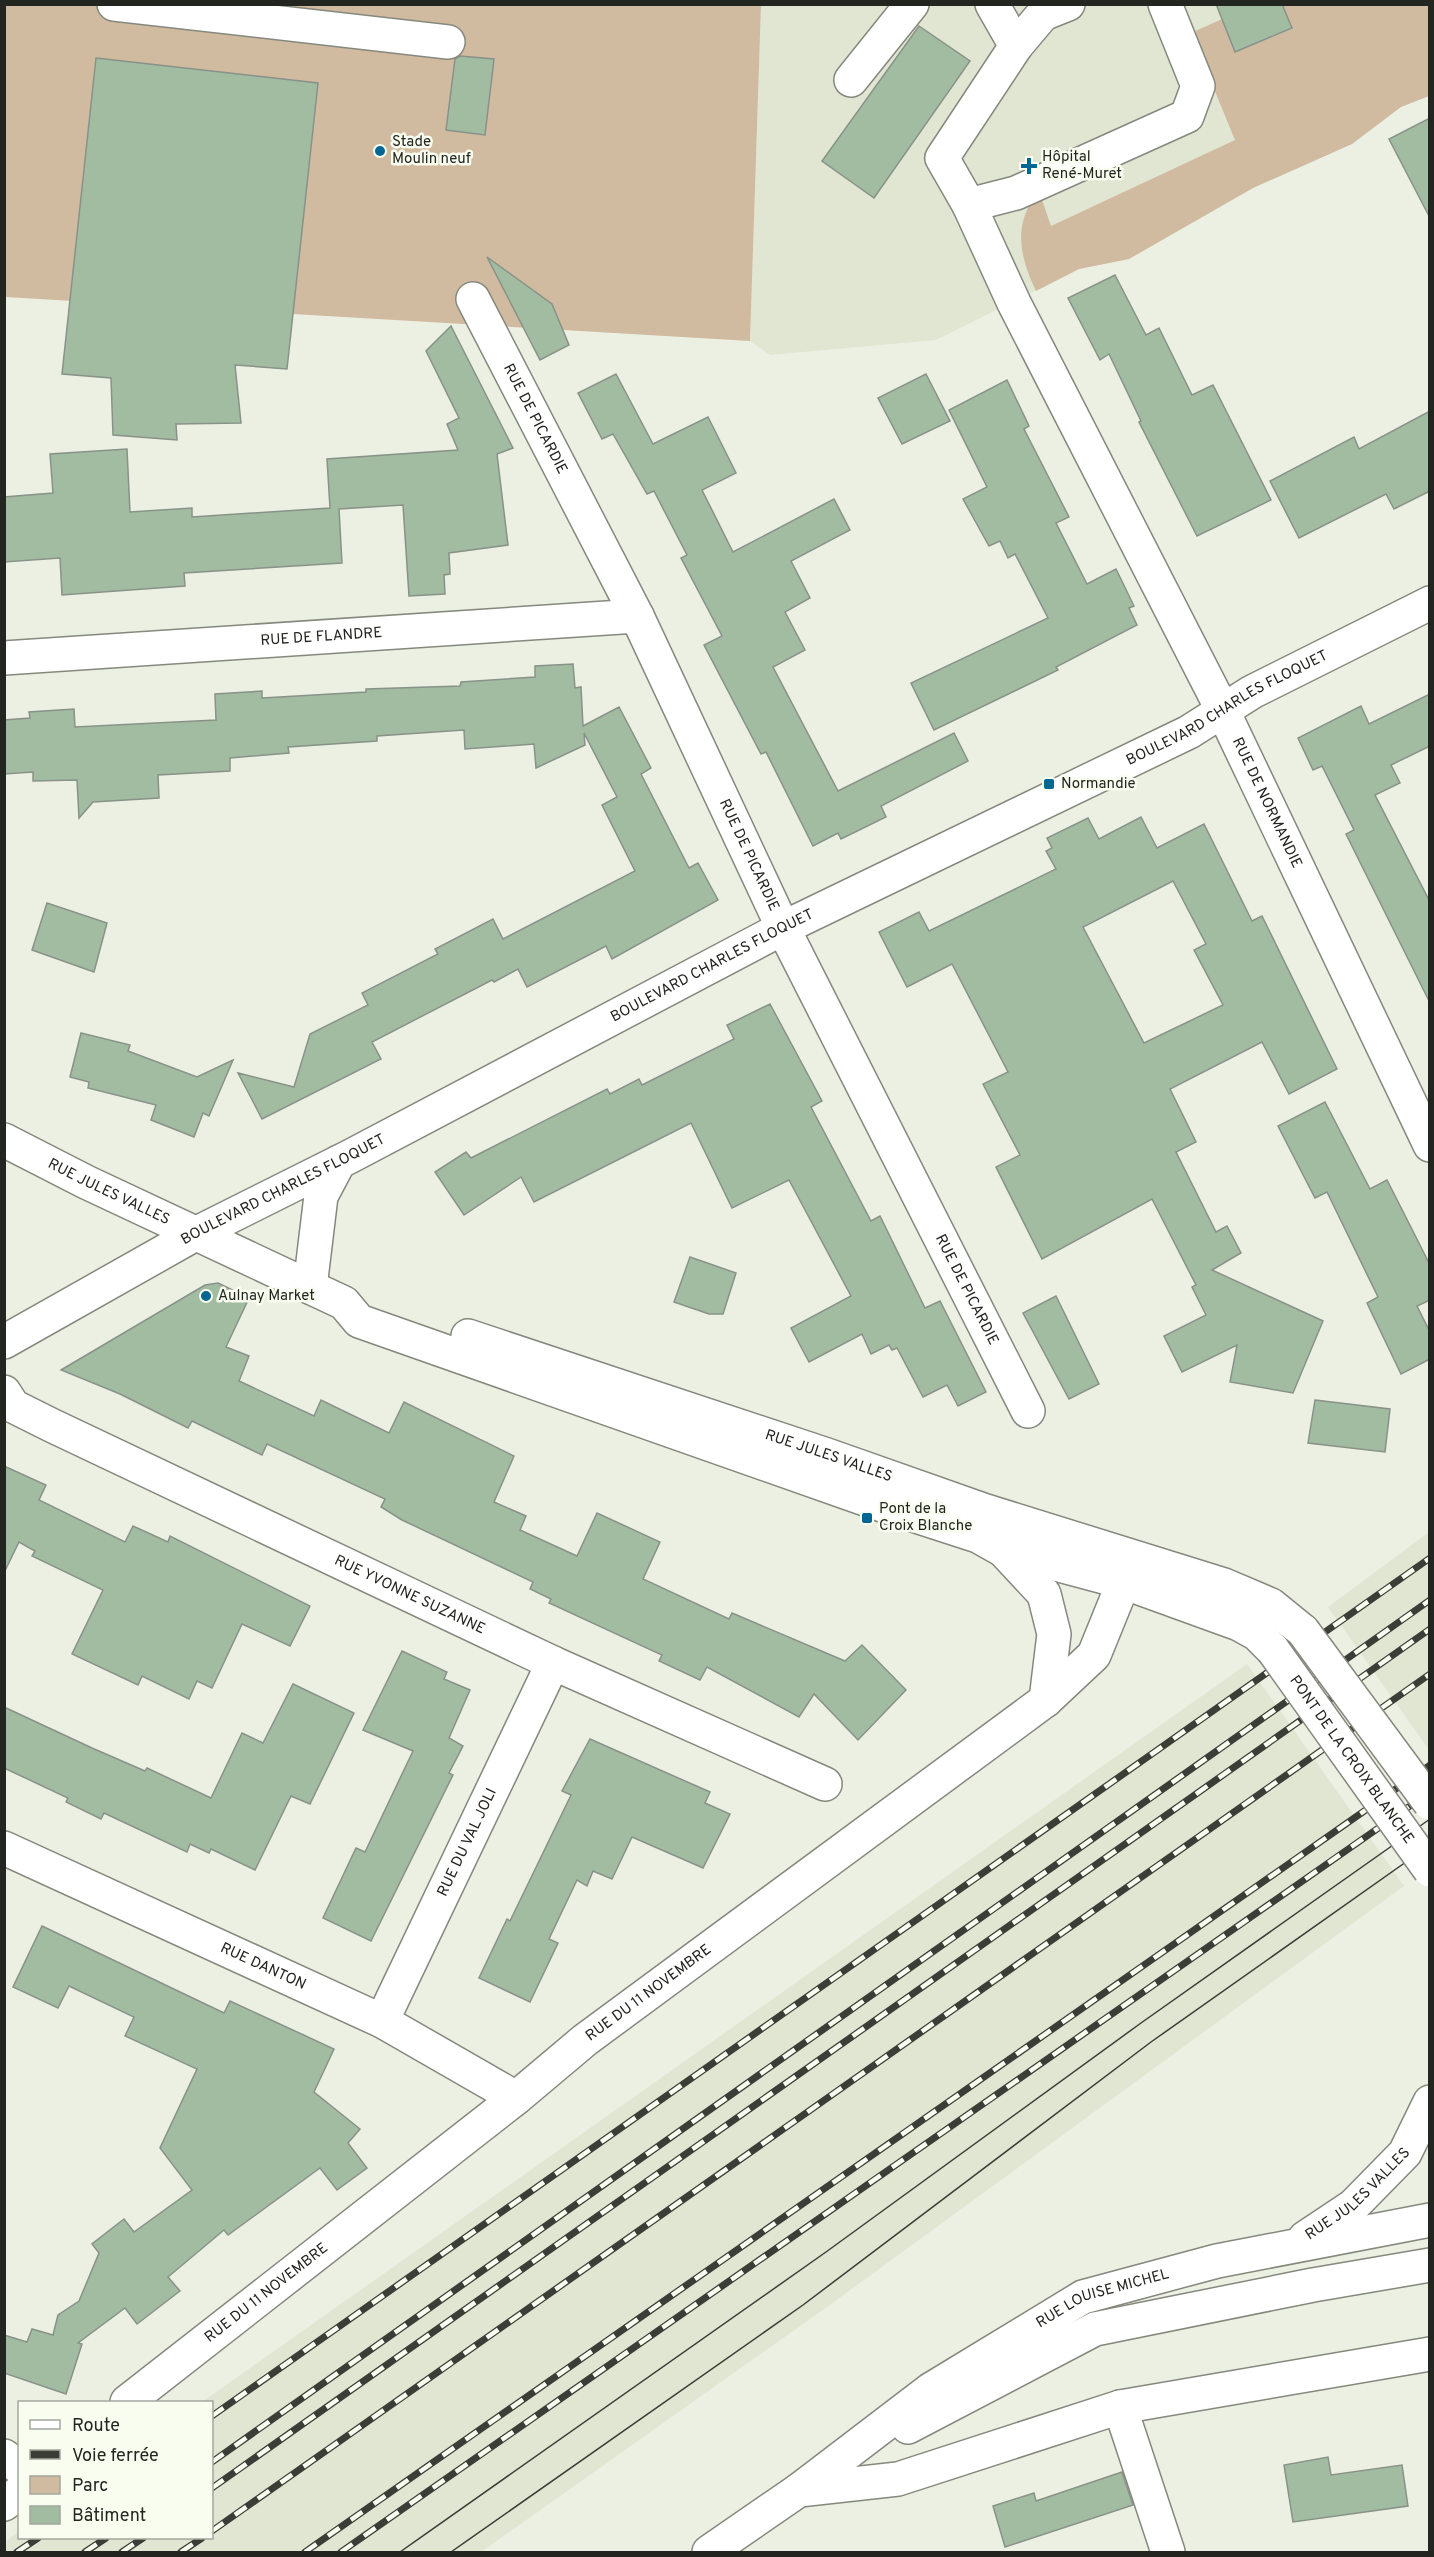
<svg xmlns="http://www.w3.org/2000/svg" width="1434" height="2557" viewBox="0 0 1434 2557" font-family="Overpass,sans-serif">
<rect width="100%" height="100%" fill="#ecf0e3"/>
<g fill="#e0e6d2">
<path d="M761 5H1429V96L1401 107 1352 144 1253 188 1129 259 1079 269 936 340 770 355 750 341Z"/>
<path d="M1429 1532V1750L1328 1607Z"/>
<path d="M1247 1664 1404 1886 827 2307 481 2552H5V2542L19 2531 20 2538H212V2402H202Z"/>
</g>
<g fill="#d0bba0">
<path d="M4 5H761L750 341 5 297Z"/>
<path d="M1282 5H1429V96L1401 107 1352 144 1253 188 1129 259 1079 269 1036 291C1022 262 1013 230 1032 201L1041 197 1051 226 1235 140 1191 33 1222 19 1236 52 1292 29Z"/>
</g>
<g fill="#a1bca1" stroke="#899289" stroke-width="1.5" fill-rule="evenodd">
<path d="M1216 4H1282L1292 28 1235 52Z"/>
<path d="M919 26 970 61 874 198 822 161Z"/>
<path d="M460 56 494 59 485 135 446 130 455 59Z"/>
<path d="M96 58 318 83 287 369 235 365 241 423 176 424 177 440 113 435 111 378 62 374Z"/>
<path d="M1430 118V218L1389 139Z"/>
<path d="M487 257 552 304 569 345 540 360Z"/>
<path d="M1115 275 1146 335 1159 328 1192 395 1213 385 1271 500 1197 536 1139 422 1141 421 1109 354 1100 360 1068 298Z"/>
<path d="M451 326 513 448 497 454 508 545 449 553 450 574 444 575 445 594 409 596 403 505 339 509 342 563 184 573 185 586 62 595 60 558 4 562V497L53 493 50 454 127 449 130 512 192 508V517L330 508 327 459 458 450 447 424 459 418 426 351Z"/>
<path d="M616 374 653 444 708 417 736 473 702 490 733 552 834 499 850 530 791 561 810 598 785 612 805 650 773 667 838 791 954 733 968 761 881 806 886 817 841 839 838 833 813 846 766 752 761 754 704 645 722 636 681 558 687 555 654 491 647 494 613 434 602 439 578 393Z"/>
<path d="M926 374 950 421 902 444 878 398Z"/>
<path d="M1007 380 1029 426 1024 429 1069 517 1056 523 1087 584 1116 569 1134 606 1129 608 1137 625 1056 667 1058 670 934 730 911 683 1048 618 1015 554 1008 558 1000 541 989 546 963 499 987 487 949 410Z"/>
<path d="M1430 411V491L1394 509 1386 494 1299 538 1270 481 1354 437 1359 449Z"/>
<path d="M573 664 575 688 581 687 583 726 619 707 651 768 641 774 689 868 698 863 718 900 612 959 606 946 527 987 518 969 494 982 492 980 372 1042 381 1059 262 1119 238 1073 294 1087 310 1034 368 1005 362 993 438 954 435 949 493 919 503 939 635 871 602 805 617 797 584 733 585 745 536 768 534 744 465 749 464 730 377 736V741L288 747 289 753 230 758V771L158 775 159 798 93 802 79 818 77 780 33 781V772L4 774V720L30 718 29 712 74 709 75 727 216 720 215 694 262 691V698L366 692V689L460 686 461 682 535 677V666Z"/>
<path d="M1430 694V746L1391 765 1400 783 1375 795 1430 902V1003L1346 834 1354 830 1322 766 1313 770 1298 738 1361 706 1369 724Z"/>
<path d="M1141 817 1157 848 1204 824 1252 921 1262 916 1337 1069 1289 1094 1262 1042 1170 1089 1196 1142 1176 1152 1216 1232 1227 1226 1241 1253 1212 1270 1323 1321 1293 1393 1230 1382 1237 1345 1182 1372 1164 1336 1206 1315 1192 1287 1196 1285 1152 1199 1042 1259 996 1167 1020 1155 983 1084 1008 1072 952 964 907 987 879 932 919 912 929 931 1056 869 1046 851 1052 848 1047 838 1088 818 1099 839ZM1173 881 1206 944 1194 950 1223 1005 1144 1043 1083 927Z"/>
<path d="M47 903 107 923 94 972 32 950Z"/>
<path d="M770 1004 822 1101 811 1107 871 1221 880 1216 925 1308 940 1301 986 1392 958 1406 947 1385 923 1397 897 1348 892 1350 889 1345 871 1354 862 1334 809 1362 791 1328 851 1296 789 1180 732 1208 691 1123 534 1202 521 1177 464 1215 435 1172 466 1152 471 1158 607 1089 610 1094 639 1079 642 1085 734 1039 727 1025Z"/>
<path d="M81 1033 130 1045 128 1051 197 1077 233 1060 209 1116 203 1113 194 1137 151 1120 156 1105 88 1088 89 1082 70 1077Z"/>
<path d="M1325 1102 1370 1189 1387 1180 1430 1265V1300L1417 1306 1430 1332V1359L1401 1374 1367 1303 1378 1297 1327 1192 1315 1198 1278 1126Z"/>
<path d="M690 1257 736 1273 723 1314H709L674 1302Z"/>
<path d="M218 1283 249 1298 226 1347 249 1356 239 1381 314 1416 321 1400 389 1433 404 1402 514 1456 494 1502 526 1516 520 1530 577 1556 597 1513 660 1542 643 1579 729 1619 732 1613 845 1661 862 1645 906 1690 858 1740 814 1694 799 1717 707 1667 700 1680 659 1661 662 1655 549 1603 551 1599 530 1589 533 1582 402 1520 381 1507 385 1499 267 1444 262 1455 192 1421 188 1428 120 1394 61 1370 205 1285Z"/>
<path d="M1056 1296 1099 1384 1069 1399 1023 1313Z"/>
<path d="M1315 1400 1390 1409 1385 1452 1308 1443Z"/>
<path d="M4 1466 46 1485 39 1500 125 1542 133 1526 168 1542 170 1536 310 1606 290 1646 242 1624 212 1688 197 1681 189 1699 142 1676 138 1685 72 1654 103 1590 32 1556 35 1551 19 1542 4 1573Z"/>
<path d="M402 1651 447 1672 444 1679 470 1690 449 1738 463 1746 449 1773 453 1775 371 1941 323 1918 356 1848 365 1852 413 1751 363 1730Z"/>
<path d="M293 1684 354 1713 310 1804 291 1796 255 1870 211 1849 209 1853 190 1844 187 1852 104 1813 101 1819 66 1802 68 1798 4 1768V1707L92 1748 145 1771 147 1768 211 1798 242 1733 263 1743Z"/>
<path d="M590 1739 710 1792 705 1803 730 1814 703 1868 632 1837 612 1879 593 1871 587 1886 577 1880 549 1939 558 1943 530 2002 479 1978 507 1919 510 1921 571 1795 562 1791Z"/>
<path d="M42 1926 224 2013 230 2001 334 2049 314 2092 360 2129 348 2143 367 2168 337 2190 320 2168 228 2235 224 2230 168 2277 180 2291 137 2324 125 2308 78 2343 82 2344 66 2394 4 2373V2335L27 2342 32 2329 53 2335 58 2315 79 2301 99 2253 92 2244 124 2219 134 2232 192 2190 160 2148 197 2069 125 2036 134 2017 69 1986 58 2008 13 1987Z"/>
<path d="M1328 2457 1331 2475 1402 2465 1408 2506 1293 2522 1284 2465Z"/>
<path d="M1122 2472 1133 2505 1005 2547 993 2506 1034 2493 1036 2501Z"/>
</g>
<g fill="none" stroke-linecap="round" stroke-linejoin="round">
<g stroke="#85887d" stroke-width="36">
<g id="minor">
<path d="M114 4 448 42"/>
<path d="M992 4 1016 46"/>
<path d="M1068 4 1043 14 1016 46 942 158 969 205 1016 193 1187 116 1198 86 1165 4"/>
<path d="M851 80 912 4"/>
<path id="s1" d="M969 205 1014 303 1222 709 1430 1145"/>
<path id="s2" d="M473 299 637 616 783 928 1028 1411"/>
<path id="s3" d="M4 658 637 616"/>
<path id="s4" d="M4 1140 86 1182 344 1303 359 1321 882 1505 978 1536 1003 1550 1123 1582 1239 1624 1257 1634 1273 1650"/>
<path d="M310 1287 321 1196 339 1162"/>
<path id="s5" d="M468 1336 827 1455 986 1511 1224 1585 1271 1605 1303 1631"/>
<path id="s6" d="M4 1342 197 1233 349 1157 783 928 1189 732 1252 692 1430 603"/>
<path id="s7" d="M4 1392 13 1406 51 1425 553 1663 825 1784"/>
<path d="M1003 1550 1044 1594 1054 1634 1046 1700"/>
<path id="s8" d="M4 1848 382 2021 516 2098"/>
<path id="s9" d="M382 2021 553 1663"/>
<path id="s10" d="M1305 2238 1353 2206 1405 2153 1430 2102"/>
<path id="s11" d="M127 2402 516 2098 585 2040 1046 1700 1094 1655 1133 1559"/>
<path d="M1120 2407 1168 2552"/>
<path d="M908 2427 1095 2329 1313 2285 1430 2265"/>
<path d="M4 2456 20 2468"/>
<path d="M799 2490 898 2479 1120 2407 1430 2354"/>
<path d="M4 2504 20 2492"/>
<path id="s12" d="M709 2552 799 2490 930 2390 1083 2297 1217 2261 1430 2220"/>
</g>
</g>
<use href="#minor" stroke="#fff" stroke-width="33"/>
<g stroke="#3b3d37" stroke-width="1.5">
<path d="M400 2552 826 2252 1141 2023 1430 1819"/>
<path d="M451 2552 803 2305 1151 2042 1430 1845"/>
</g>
<g stroke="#3b3d37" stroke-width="7">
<g id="rail">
<path d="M212 2416 1430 1558"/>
<path d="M212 2462 1430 1600"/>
<path d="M212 2488 1430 1629"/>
<path d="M212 2531 1430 1674"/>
<path d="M17 2552 38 2538"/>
<path d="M85 2552 106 2538"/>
<path d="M122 2552 143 2538"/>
<path d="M181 2552 202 2538"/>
<path d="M305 2552 1430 1765"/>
<path d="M341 2552 1430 1792"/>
</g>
</g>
<use href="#rail" stroke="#f9fdf0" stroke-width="4.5" stroke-dasharray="14" stroke-linecap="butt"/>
<g stroke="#85887d" stroke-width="36" stroke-linecap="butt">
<g id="minor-bridge">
<path d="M1303 1631 1430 1803"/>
<path id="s13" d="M1273 1650 1430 1870"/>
</g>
</g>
<use href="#minor-bridge" stroke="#fff" stroke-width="33"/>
</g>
<g fill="#026695" stroke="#f9fdf0" stroke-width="2">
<circle cx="380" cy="151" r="6"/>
<path d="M1026 157h6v6h6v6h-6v6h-6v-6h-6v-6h6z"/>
<rect x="1043" y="778" width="12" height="12" rx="3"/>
<circle cx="206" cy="1296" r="6"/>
<rect x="861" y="1512" width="12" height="12" rx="3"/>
</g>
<g text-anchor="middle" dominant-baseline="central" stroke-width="5" stroke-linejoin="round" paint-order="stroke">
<g font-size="15" fill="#232520" stroke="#f9fdf0" text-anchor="start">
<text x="392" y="142">Stade<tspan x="392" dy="17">Moulin neuf</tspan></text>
<text x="1042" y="157">Hôpital<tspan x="1042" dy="17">René-Muret</tspan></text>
<text x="1061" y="784">Normandie</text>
<text x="218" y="1296">Aulnay Market</text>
<text x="879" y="1509">Pont de la<tspan x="879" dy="17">Croix Blanche</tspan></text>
</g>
<g font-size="15" fill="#232520" stroke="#f9fdf0">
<text stroke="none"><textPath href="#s2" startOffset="135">RUE DE PICARDIE</textPath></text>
<text stroke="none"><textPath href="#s3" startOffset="318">RUE DE FLANDRE</textPath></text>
<text stroke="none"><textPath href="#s6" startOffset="1378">BOULEVARD CHARLES FLOQUET</textPath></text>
<text stroke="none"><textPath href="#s1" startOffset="668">RUE DE NORMANDIE</textPath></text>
<text stroke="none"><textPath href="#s2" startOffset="621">RUE DE PICARDIE</textPath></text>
<text stroke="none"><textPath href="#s6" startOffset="802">BOULEVARD CHARLES FLOQUET</textPath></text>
<text stroke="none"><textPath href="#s6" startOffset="318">BOULEVARD CHARLES FLOQUET</textPath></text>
<text stroke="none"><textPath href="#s4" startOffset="117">RUE JULES VALLES</textPath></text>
<text stroke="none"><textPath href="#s2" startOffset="1107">RUE DE PICARDIE</textPath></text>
<text stroke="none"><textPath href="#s5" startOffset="380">RUE JULES VALLES</textPath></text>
<text stroke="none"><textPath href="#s7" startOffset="456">RUE YVONNE SUZANNE</textPath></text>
<text stroke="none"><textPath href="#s13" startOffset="135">PONT DE LA CROIX BLANCHE</textPath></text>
<text stroke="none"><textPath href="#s9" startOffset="198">RUE DU VAL JOLI</textPath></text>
<text stroke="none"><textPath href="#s8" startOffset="285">RUE DANTON</textPath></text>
<text stroke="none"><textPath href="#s11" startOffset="663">RUE DU 11 NOVEMBRE</textPath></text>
<text stroke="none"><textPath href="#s10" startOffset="69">RUE JULES VALLES</textPath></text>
<text stroke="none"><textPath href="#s11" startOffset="177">RUE DU 11 NOVEMBRE</textPath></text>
<text stroke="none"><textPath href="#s12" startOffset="471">RUE LOUISE MICHEL</textPath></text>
</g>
</g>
<rect width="1434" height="2557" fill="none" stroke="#232520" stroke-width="12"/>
<rect x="18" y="2401" width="195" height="138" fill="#f9fdf0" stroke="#a3a79d" stroke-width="1.5"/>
<rect x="30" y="2420" width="30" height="9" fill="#ffffff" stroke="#a3a79d" stroke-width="1.5"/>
<text x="72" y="2431" font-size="18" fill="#232520">Route</text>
<rect x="30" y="2450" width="30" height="9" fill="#3b3d37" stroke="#a3a79d" stroke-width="1.5"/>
<text x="72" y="2461" font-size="18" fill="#232520">Voie ferrée</text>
<rect x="30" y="2476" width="30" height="18" fill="#d0bba0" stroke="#a3a79d" stroke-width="1.5"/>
<text x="72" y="2491" font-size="18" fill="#232520">Parc</text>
<rect x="30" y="2506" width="30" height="18" fill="#a1bca1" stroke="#a3a79d" stroke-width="1.5"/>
<text x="72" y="2521" font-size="18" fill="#232520">Bâtiment</text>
</svg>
